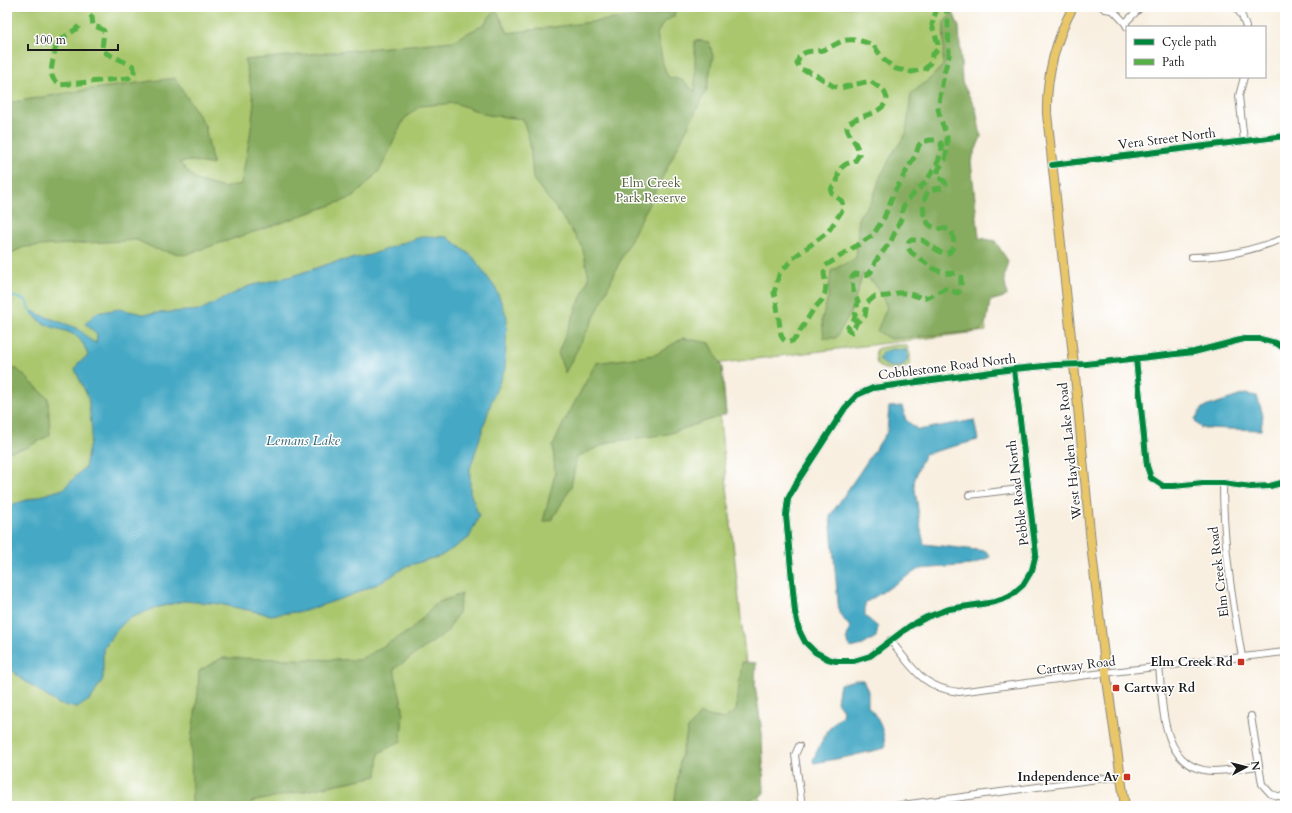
<svg xmlns="http://www.w3.org/2000/svg" width="1292" height="813" viewBox="0 0 1292 813" font-family="Cardo,serif">
<rect width="100%" height="100%" fill="#fff"/>
<filter id="ink" filterUnits="userSpaceOnUse"><feTurbulence type="fractalNoise" baseFrequency=".025" numOctaves="2"/><feDisplacementMap in="SourceGraphic" scale="8" xChannelSelector="R" yChannelSelector="G"/><feConvolveMatrix kernelMatrix="1 2 1 2 8 2 1 2 1" color-interpolation-filters="sRGB"/></filter>
<filter id="wash" filterUnits="userSpaceOnUse"><feTurbulence type="fractalNoise" baseFrequency=".012" numOctaves="4" result="noise"/><feDisplacementMap in="SourceGraphic" scale="16" xChannelSelector="R" yChannelSelector="G"/><feGaussianBlur stdDeviation="0.9" result="paint"/><feColorMatrix in="noise" values="0 0 0 0 0 0 0 0 0 0 0 0 0 0 0 0 0 1.4 0 .05"/><feComposite in="paint" operator="in"/></filter>
<g filter="url(#wash)">
<rect width="100%" height="100%" fill="#f8efe0"/>
<g fill="#aac76e" stroke="#637245">
<path d="M7 7H951L986 331 714 364 761 806H7Z"/>
<path d="M894 345H904L907 346 910 354V365C906 368 902 368 897 369 882 371 873 367 876 349L879 348Z"/>
</g>
<g fill="#87ac61" stroke="#52643e">
<path d="M496 9 508 33 675 11 674 16 663 23 657 34 663 64 668 77 682 80 695 92V40L709 42 713 56 707 89 622 257 596 314 565 373 558 353 589 278 582 246 555 207 533 179 530 143 523 119 488 115 455 103 420 106 404 119 380 170 354 197 275 225 184 255 155 249 137 240 24 247 7 255V103L85 90 175 78 205 126 213 165 193 161 179 162 196 180 223 188 241 184 250 136 254 103 245 60 453 41 483 25Z"/>
<path d="M953 12 959 27 962 82 976 109 981 137 971 161 979 238 995 241 1008 261 1004 276 1007 296 990 301 987 320 980 331 890 339 877 331 887 307 875 284 863 274 851 312 836 338H824L822 319 828 297 831 271 856 258 859 216 872 201 881 175 894 151 906 134 911 94 932 77 943 65 944 22Z"/>
<path d="M683 338 710 343 722 367 726 414 668 434 609 442 577 457 571 487 552 520 543 522 555 474 553 446 563 424 596 363 655 355Z"/>
<path d="M7 369H17L48 398 50 435 26 448 7 452Z"/>
<path d="M462 594 458 613 447 632 394 669 403 709 401 741 379 753 377 776 251 802 250 806H192L191 741 198 693 199 671 222 658 359 660 411 630 436 603Z"/>
<path d="M742 662 756 663 755 685 762 733 764 794 736 806H674L680 760 688 729 700 714 723 719 736 711Z"/>
</g>
<g fill="#44a8c4" stroke="#306270">
<path d="M424 236 447 237 473 257 496 289 507 317 505 369 492 400 470 469V492L479 516 469 538 441 556 407 566 382 582 349 596 305 611 271 615 219 604 184 601 155 608 128 619 116 631 103 649V679L91 699 77 708 58 704 19 677 7 665V506L63 489 85 467 92 432 88 397 75 370 78 363 88 356C79 325 61 335 40 321 36 318 32 313 29 309 45 318 60 321 76 328 84 331 87 340 96 343L97 334 85 324 96 313 119 309 143 314 200 310 249 286 292 276 331 263 370 255 402 243Z"/>
<path d="M893 349 906 350C915 367 887 374 879 358L883 352Z"/>
<path d="M1245 394 1257 396 1263 415 1261 430 1201 428 1196 423 1195 419 1202 408Z"/>
<path d="M902 406 906 420 918 430 974 420 978 440 925 454 920 464 914 482 921 530 924 544 986 551 990 557 972 565 919 569 865 603V616L878 627 876 637 863 645 851 648 846 640 850 627 839 613 830 516 887 432 889 407Z"/>
<path d="M855 680H863L868 691V706C879 718 885 732 885 748L847 757 814 763 813 760C820 745 827 726 842 716L843 710 837 702 840 684Z"/>
</g>
<g fill="none" stroke-linecap="round" stroke-linejoin="round">
<path stroke="#44a8c4" stroke-width="2" d="M7 295 26 300 28 307 33 313"/>
</g>
</g>
<g filter="url(#ink)">
<g fill="none" stroke-linecap="round" stroke-linejoin="round">
<g stroke="#8a867e" stroke-width="8">
<g id="minor">
<path d="M1102 7 1105 9 1112 10"/>
<path d="M1110 7 1125 23 1127 27"/>
<path d="M1236 7 1242 16 1246 27"/>
<path d="M1125 23 1141 7"/>
<path d="M1244 141 1239 96 1244 77"/>
<path d="M1052 165 1285 136"/>
<path d="M1192 257C1226 257 1253 250 1285 238"/>
<path d="M1136 359 1147 466 1151 478 1163 486H1174L1203 483H1223L1251 487 1270 486 1285 482"/>
<path d="M1014 369 1036 554 1032 570 1023 585 1009 597 995 602 949 609 927 617 910 626 870 656 854 661H836L828 659 815 652 805 642 799 630 795 612 786 515 788 499 797 482 845 408 857 395 873 388 1014 369 1055 365 1086 364 1194 352 1244 339H1260L1276 343 1285 349"/>
<path d="M1223 483C1223 542 1232 599 1242 657"/>
<path d="M969 495 1028 488"/>
<path d="M890 640C912 666 921 688 959 692L1095 674 1285 652"/>
<path d="M1159 666C1163 703 1160 769 1212 771 1227 771 1243 768 1258 766"/>
<path d="M1251 716 1262 784 1271 794 1278 796 1285 797"/>
<path d="M799 746 795 755 802 806"/>
<path d="M894 806 1121 776"/>
</g>
</g>
<g stroke="#8a867e" stroke-width="10">
<path id="major" d="M1073 7C1055 41 1046 76 1047 114L1074 365 1092 553 1106 673 1125 806"/>
</g>
<use href="#minor" stroke="#fff" stroke-width="6"/>
<use href="#major" stroke="#e9c769" stroke-width="8"/>
<g stroke="#55b145" stroke-width="5" stroke-dasharray="10 5" stroke-linecap="butt">
<path d="M938 7 934 17 932 25 938 44V49L932 55 930 63 926 68 912 72 896 69 884 60 874 46C865 41 850 37 840 42 834 45 829 48 823 50 814 52 806 49 799 57L797 64 800 69 813 73 833 86 840 88 870 81 884 91 887 98C884 116 857 114 847 125 845 134 859 142 859 155L855 161 846 164 841 168 838 175 837 183 832 187 831 191 833 194 842 201 843 209 828 232 792 259 779 275 774 293 777 306 781 335C784 343 790 344 795 339L813 310 822 300 825 293 826 286 824 273 825 266 873 235 884 218 894 193 916 154 919 145 922 142 930 140H935L941 143 942 149 938 162 926 182 911 196 903 207 901 219 891 241 875 262 871 272 866 275 855 274 852 277 853 290 858 302 854 320 848 327V330L852 332 857 322 865 316 867 303 874 297 888 296 897 293H906L923 298 929 297 944 289H948L957 293 959 292 961 288V277L956 273C937 276 926 262 912 253 908 249 906 244 910 240H922L943 254C956 254 955 240 951 230 946 227 939 230 933 227 920 221 922 199 929 190L942 188 946 184 944 181 939 178 938 170 945 160 947 150V137L940 117 938 109 944 73 949 56 948 23 946 7"/>
<path d="M79 26C73 33 65 35 59 41 54 47 55 53 53 60 51 70 49 79 60 85L129 78 134 73V68L133 66 106 53 102 49 104 31 100 28 93 26 92 17 89 14"/>
</g>
<g stroke="#fff" stroke-width="8">
<g id="cycleway">
<path d="M1052 165 1285 136"/>
<path d="M1136 359 1147 466 1151 478 1163 486H1174L1203 483H1223L1251 487 1270 486 1285 482"/>
<path d="M1014 369 1036 554 1032 570 1023 585 1009 597 995 602 949 609 927 617 910 626 870 656 854 661H836L828 659 815 652 805 642 799 630 795 612 786 515 788 499 797 482 845 408 857 395 873 388 1014 369 1055 365 1086 364 1194 352 1244 339H1260L1276 343 1285 349"/>
</g>
</g>
<use href="#cycleway" stroke="#00873e" stroke-width="6"/>
</g>
</g>
<g fill="#c8321e" stroke="#fff" stroke-width="1.5">
<rect x="1237" y="658" width="8" height="8" rx="2"/>
<rect x="1112" y="684" width="8" height="8" rx="2"/>
<rect x="1123" y="773" width="8" height="8" rx="2"/>
</g>
<g text-anchor="middle" dominant-baseline="central" stroke-width="3" stroke-linejoin="round" paint-order="stroke">
<g font-size="13" fill="#1c1c1c" stroke="#fff">
<text transform="translate(1167 139) rotate(-7)">Vera Street North</text>
<text transform="translate(947 367) rotate(-7)">Cobblestone Road North</text>
<text transform="translate(1070 451) rotate(-96)">West Hayden Lake Road</text>
<text transform="translate(1018 493) rotate(-97)">Pebble Road North</text>
<text transform="translate(1219 572) rotate(-97)">Elm Creek Road</text>
<text transform="translate(1076 666) rotate(-7)">Cartway Road</text>
</g>
<g font-size="13" fill="#55603d" stroke="#fff">
<text x="651" y="183">Elm Creek<tspan x="651" dy="15">Park Reserve</tspan></text>
</g>
<g font-size="13" font-weight="bold" fill="#1c1c1c" stroke="#fff" text-anchor="end">
<text x="1233" y="662">Elm Creek Rd</text>
<text x="1124" y="688" text-anchor="start">Cartway Rd</text>
<text x="1119" y="777">Independence Av</text>
</g>
<g font-size="14" font-style="italic" fill="#306270" stroke="#fff">
<text x="303" y="440">Lemans Lake</text>
</g>
</g>
<rect width="1292" height="813" fill="none" stroke="#fff" stroke-width="24"/>
<rect x="1126" y="26" width="140" height="52" fill="#ffffff" stroke="#a4a4a4"/>
<rect x="1134" y="39" width="20" height="6" fill="#00873e" stroke="#a4a4a4"/>
<text x="1162" y="46" font-size="12" fill="#1c1c1c">Cycle path</text>
<rect x="1134" y="59" width="20" height="6" fill="#55b145" stroke="#a4a4a4"/>
<text x="1162" y="66" font-size="12" fill="#1c1c1c">Path</text>
<g transform="translate(1246 767) rotate(83)" stroke="#ffffff" stroke-width="3" paint-order="stroke">
<path d="M0-3L7 15L0 10L-7 15Z" fill="#1c1c1c"/>
<text y="-6" font-size="11" font-weight="bold" text-anchor="middle" fill="#1c1c1c">N</text>
</g>
<path d="M28 44v6h90v-6" fill="none" stroke="#1c1c1c" stroke-width="2"/>
<text x="34" y="44" font-size="12" fill="#1c1c1c" stroke="#ffffff" stroke-width="3" paint-order="stroke">100 m</text>
</svg>
